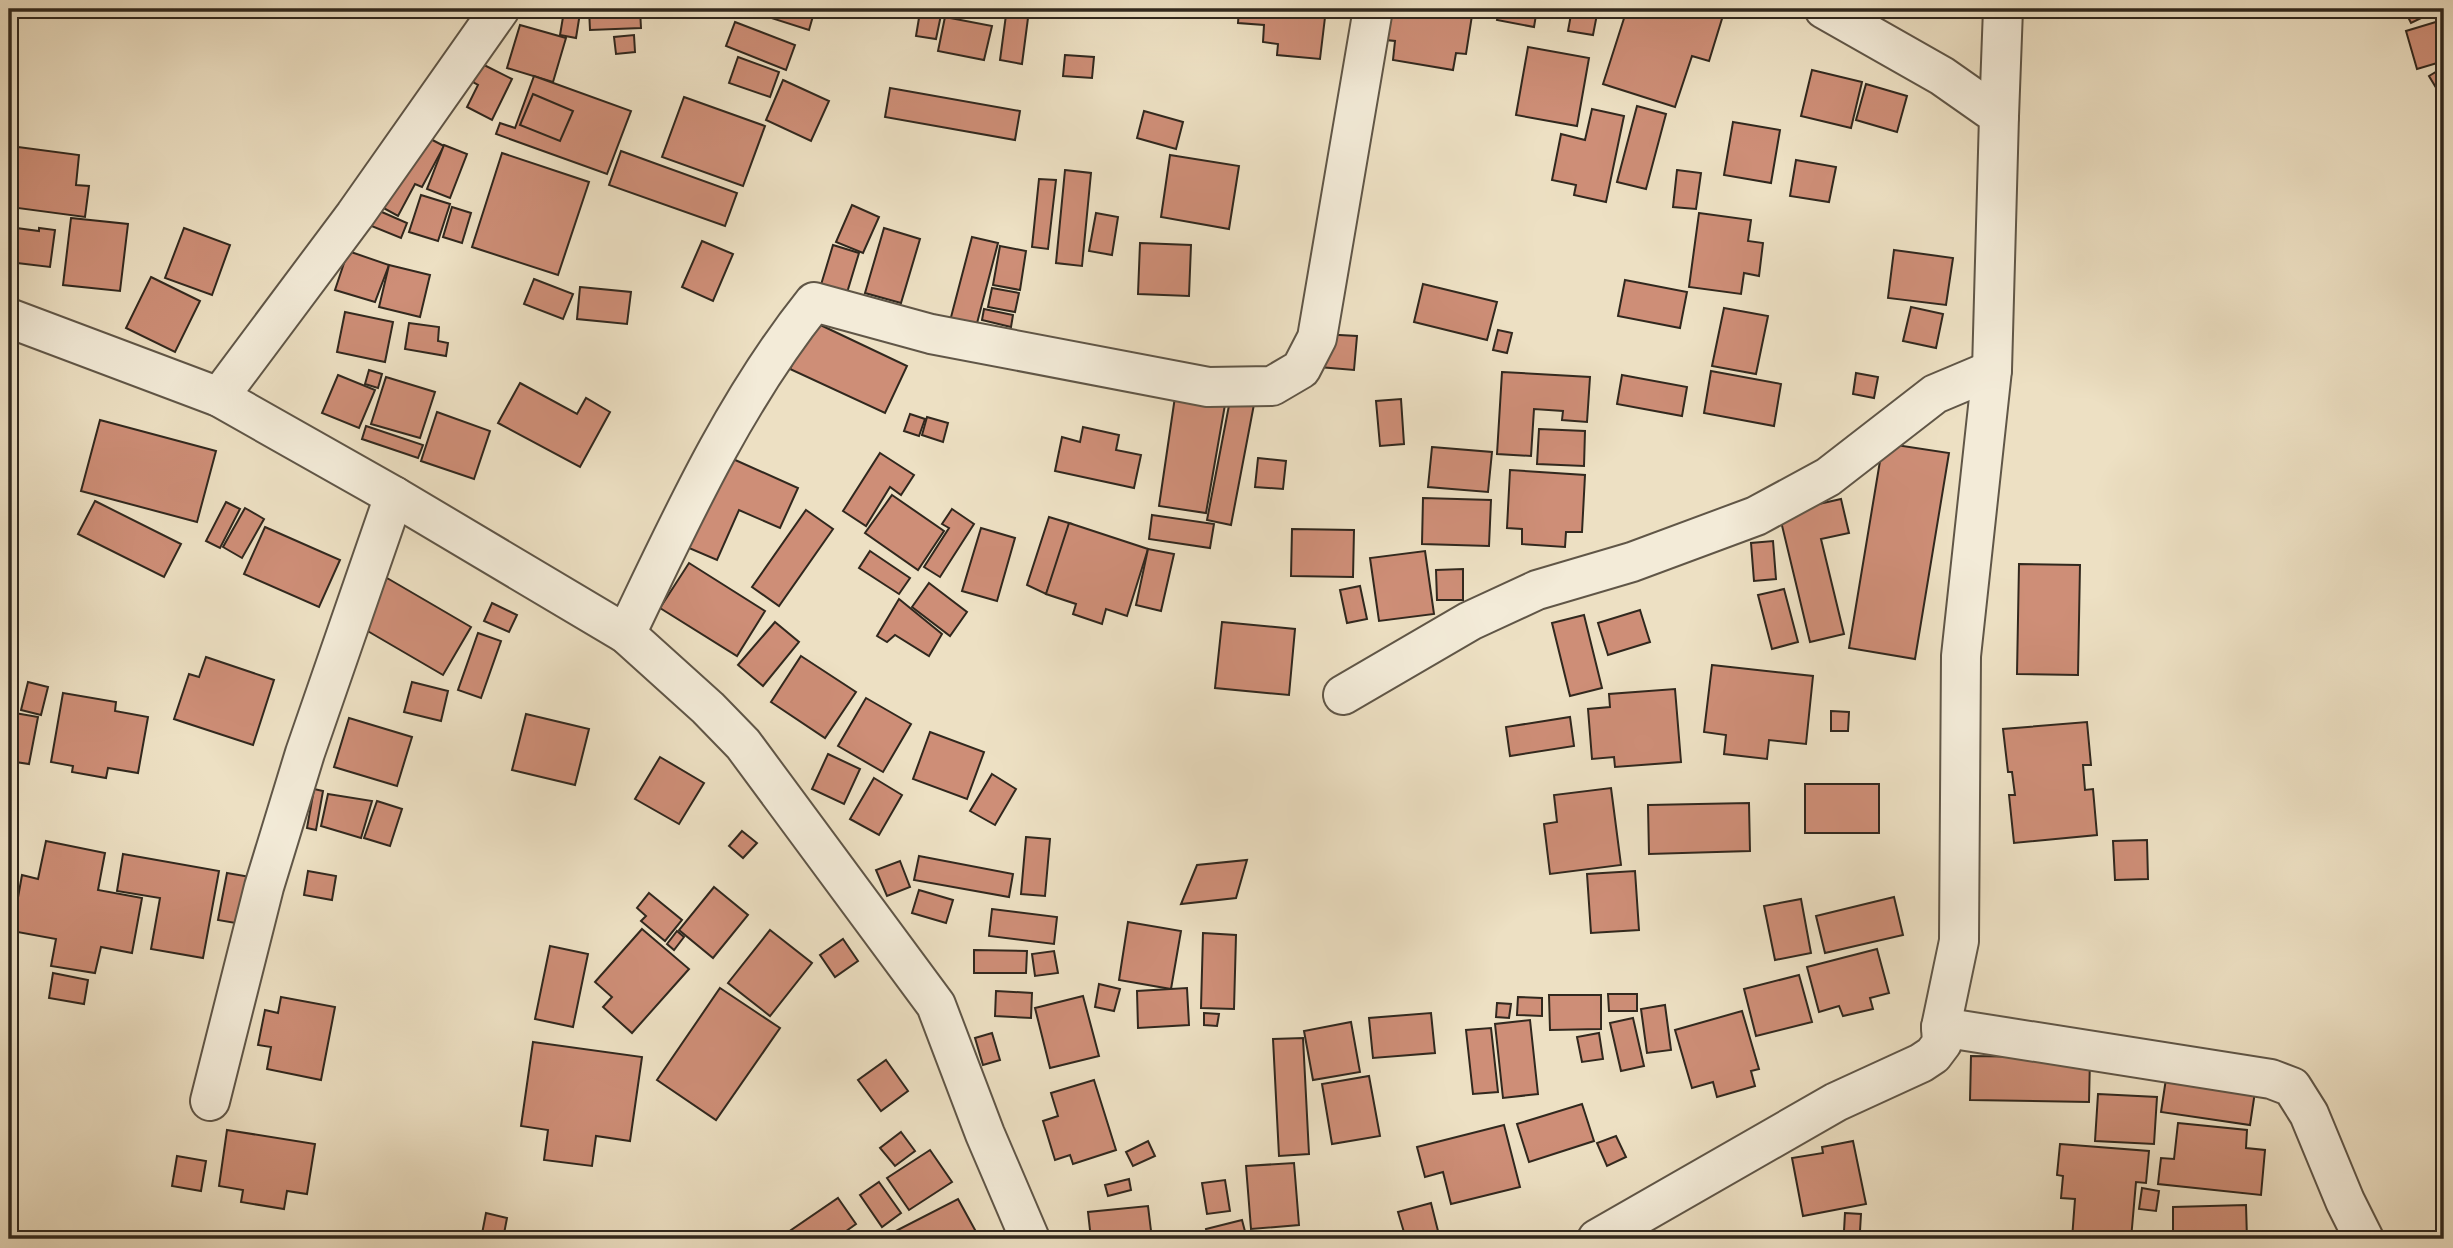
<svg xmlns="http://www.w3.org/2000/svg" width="2453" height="1248" viewBox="0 0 2453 1248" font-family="'Old Standard TT',serif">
<rect width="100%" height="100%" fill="#ede0c3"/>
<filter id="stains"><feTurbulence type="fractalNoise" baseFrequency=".00286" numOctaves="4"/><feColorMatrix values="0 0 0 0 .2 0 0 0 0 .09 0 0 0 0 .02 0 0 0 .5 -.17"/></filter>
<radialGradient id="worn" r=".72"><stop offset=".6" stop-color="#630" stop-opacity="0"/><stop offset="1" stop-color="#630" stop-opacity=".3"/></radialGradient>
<g fill="#ce8e77" stroke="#31281e" stroke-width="2">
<path d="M589 9H640L641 28 590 30Z"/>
<path d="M743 9H815L809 30Z"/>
<path d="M1239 9H1326L1320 59 1277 55 1278 44 1263 42 1264 25 1238 23Z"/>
<path d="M1390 9H1473L1466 54 1456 53 1453 70 1393 60 1395 41 1386 40Z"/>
<path d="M1499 9H1537L1534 27 1497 20Z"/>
<path d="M1572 9H1598L1593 35 1568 31Z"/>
<path d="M1627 9H1725L1709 61 1692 56 1675 107 1603 84Z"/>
<path d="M2404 9H2440L2411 23Z"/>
<path d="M564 11 580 13 576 38 560 35Z"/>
<path d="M920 12 941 15 936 39 916 36Z"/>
<path d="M1006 15 1028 18 1022 64 1000 60Z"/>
<path d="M945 17 992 26 984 60 938 51Z"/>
<path d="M2439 21 2444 39V61L2417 69 2406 31Z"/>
<path d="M735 22 795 45 786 70 726 46Z"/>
<path d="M520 25 566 38 553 82 507 68Z"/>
<path d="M634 35 635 52 616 54 614 37Z"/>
<path d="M1528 47 1589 58 1577 126 1516 115Z"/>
<path d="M1065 55 1094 57 1092 78 1063 76Z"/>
<path d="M738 57 779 72 770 97 729 83Z"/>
<path d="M482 64 512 79 492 120 467 107 478 85 473 82Z"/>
<path d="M2444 67V101L2429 76Z"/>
<path d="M1812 70 1862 82 1851 128 1801 116Z"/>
<path d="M534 76 631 111 607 174 496 134 500 123 515 128Z"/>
<path d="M783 80 829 101 811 141 766 120Z"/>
<path d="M1866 84 1907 96 1897 132 1856 120Z"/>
<path d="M890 88 1020 111 1015 140 885 117Z"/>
<path d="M533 94 573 111 560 141 520 125Z"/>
<path d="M684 97 765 126 743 186 662 157Z"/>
<path d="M1637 106 1666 114 1646 189 1617 182Z"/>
<path d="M1592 109 1624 116 1606 202 1574 195 1576 185 1552 180 1561 134 1585 140Z"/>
<path d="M1144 111 1183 122 1176 149 1137 138Z"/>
<path d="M1733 122 1780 130 1771 183 1724 175Z"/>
<path d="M417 132 444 146 422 187 415 184 398 216 378 205Z"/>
<path d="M444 145 467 154 450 198 427 189Z"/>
<path d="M18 147 79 155 76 185 89 186 85 217 10 207Z"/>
<path d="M621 151 737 193 725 226 609 185Z"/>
<path d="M502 153 589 182 558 275 472 247Z"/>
<path d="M1170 155 1239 166 1229 229 1161 217Z"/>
<path d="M1796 160 1836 167 1829 202 1790 196Z"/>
<path d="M1065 170 1091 173 1082 266 1056 263Z"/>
<path d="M1677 170 1701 173 1696 209 1673 207Z"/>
<path d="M1039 179 1056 180 1048 249 1032 247Z"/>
<path d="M421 195 450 204 438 241 409 232Z"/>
<path d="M852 205 879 217 863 253 836 242Z"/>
<path d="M452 207 471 213 462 243 443 237Z"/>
<path d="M375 209 407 223 401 238 369 225Z"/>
<path d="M1096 213 1118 217 1112 255 1089 251Z"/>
<path d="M1699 213 1751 220 1748 241 1763 243 1759 276 1744 273 1741 294 1689 287Z"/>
<path d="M71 218 128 224 120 291 63 285Z"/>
<path d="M9 227 39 231V228L55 230 50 267 9 262Z"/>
<path d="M184 228 230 245 212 295 165 278Z"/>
<path d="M884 228 920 239 901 303 865 293Z"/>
<path d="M972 237 998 243 976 327 950 321Z"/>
<path d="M702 241 733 254 713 301 682 287Z"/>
<path d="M1140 243 1191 245 1189 296 1138 294Z"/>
<path d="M833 245 859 253 846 296 820 288Z"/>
<path d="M1000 246 1026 251 1020 290 993 285Z"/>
<path d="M1894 250 1953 258 1946 305 1888 298Z"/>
<path d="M348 251 389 265 375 302 335 290Z"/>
<path d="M389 265 430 275 420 317 379 307Z"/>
<path d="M151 277 200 301 175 352 126 328Z"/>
<path d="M534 279 573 294 563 319 524 304Z"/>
<path d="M1625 280 1687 292 1680 328 1618 316Z"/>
<path d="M1423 284 1497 302 1487 340 1414 322Z"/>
<path d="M580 287 631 292 627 324 577 319Z"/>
<path d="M992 288 1019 293 1015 312 988 307Z"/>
<path d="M1911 307 1943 314 1936 348 1903 341Z"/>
<path d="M1724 308 1768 316 1756 374 1712 366Z"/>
<path d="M984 309 1013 315 1011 327 982 320Z"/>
<path d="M345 312 393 322 385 362 337 352Z"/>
<path d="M812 321 907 366 885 413 790 369Z"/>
<path d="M409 323 439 327 438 341 448 343 446 356 405 349Z"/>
<path d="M1498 330 1512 333 1507 353 1493 350Z"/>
<path d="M1321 334 1357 336 1354 370 1319 367Z"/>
<path d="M369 370 382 374 378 388 365 384Z"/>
<path d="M1711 371 1781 384 1774 426 1704 413Z"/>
<path d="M1502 372 1590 377 1587 422 1562 420 1563 411 1534 409 1531 456 1497 454Z"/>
<path d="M1856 373 1878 377 1874 398 1853 394Z"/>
<path d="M338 375 375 390 359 428 322 413Z"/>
<path d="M1622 375 1687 387 1682 416 1617 404Z"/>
<path d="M386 377 435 392 420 438 371 424Z"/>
<path d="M520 383 577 414 586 398 610 412 580 467 498 423Z"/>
<path d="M1176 390 1226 399 1206 513 1159 506Z"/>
<path d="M1231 395 1255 399 1231 525 1207 520Z"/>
<path d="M1401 399 1404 444 1380 446 1376 401Z"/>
<path d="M437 412 490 431 474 479 421 461Z"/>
<path d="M910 414 925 419 919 436 904 431Z"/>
<path d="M927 417 948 423 943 442 922 435Z"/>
<path d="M100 420 216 451 197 522 81 491Z"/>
<path d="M366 426 423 445 418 458 362 439Z"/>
<path d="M1083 427 1119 435 1116 450 1141 455 1134 488 1055 471 1062 437 1080 442Z"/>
<path d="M1539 429 1585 431 1584 466 1537 464Z"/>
<path d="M1883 443 1949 453 1915 659 1849 648Z"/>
<path d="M1432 447 1492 452 1488 492 1428 487Z"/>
<path d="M880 453 914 475 901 495 890 487 866 526 843 511Z"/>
<path d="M724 455 798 488 780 528 739 510 717 560 682 545Z"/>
<path d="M1258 458 1286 461 1283 489 1255 487Z"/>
<path d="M1510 470 1585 475 1582 532H1566L1565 547 1522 544V529L1507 528Z"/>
<path d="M892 495 944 531 918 570 865 533Z"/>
<path d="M1423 498 1491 500 1489 546 1422 544Z"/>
<path d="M1841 499 1849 533 1821 539 1844 634 1810 642 1779 513Z"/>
<path d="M95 501 181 544 164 577 78 534Z"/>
<path d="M226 502 240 509 220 548 206 541Z"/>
<path d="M245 508 264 519 242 558 223 547Z"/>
<path d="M952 509 974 524 940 577 924 567 949 528 942 524Z"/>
<path d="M806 510 833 529 779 606 752 587Z"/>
<path d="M1152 515 1214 524 1210 548 1149 539Z"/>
<path d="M1049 517 1072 524 1046 594 1027 585Z"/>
<path d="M1069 523 1148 549 1127 616 1106 609 1102 624 1073 614 1076 604 1046 594Z"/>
<path d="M265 527 340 560 319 607 244 574Z"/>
<path d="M981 528 1015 538 997 601 962 591Z"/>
<path d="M1292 529 1354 530 1353 577 1291 576Z"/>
<path d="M1773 541 1776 579 1754 581 1751 543Z"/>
<path d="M1148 549 1174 554 1161 611 1136 605Z"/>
<path d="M870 551 910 578 899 594 859 568Z"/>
<path d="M1425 551 1434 614 1379 621 1370 558Z"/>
<path d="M689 563 765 611 737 656 660 608Z"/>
<path d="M2019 564 2080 565 2078 675 2017 674Z"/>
<path d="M1463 569V600H1437L1436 570Z"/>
<path d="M387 578 471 627 443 675 359 626Z"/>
<path d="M929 583 967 612 950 636 912 607Z"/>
<path d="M1360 586 1367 619 1347 623 1340 590Z"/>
<path d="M1784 589 1798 642 1772 649 1758 595Z"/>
<path d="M899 599 942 634 929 656 895 635 887 642 877 636Z"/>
<path d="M492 603 517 615 509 632 484 621Z"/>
<path d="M1640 610 1650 642 1608 655 1598 623Z"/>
<path d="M1584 615 1602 688 1570 696 1552 623Z"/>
<path d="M775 622 799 642 763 686 738 665Z"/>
<path d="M1222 622 1295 629 1289 695 1215 688Z"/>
<path d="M478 633 501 641 481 698 458 690Z"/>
<path d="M801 656 856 692 825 738 771 702Z"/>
<path d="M206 657 274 680 253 745 174 719 189 674 199 677Z"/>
<path d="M1712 665 1813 676 1806 744 1769 740 1767 759 1724 754 1726 735 1704 732Z"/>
<path d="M28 682 48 687 41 715 21 710Z"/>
<path d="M412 682 448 691 441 721 404 712Z"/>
<path d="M1675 689 1681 762 1615 767 1614 757 1592 759 1588 709 1610 707 1609 694Z"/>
<path d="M63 693 116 702 115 711 148 717 138 773 108 768 106 778 72 772 73 766 51 762Z"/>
<path d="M866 698 911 724 883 772 838 746Z"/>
<path d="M1831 711 1849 712 1848 731H1831Z"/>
<path d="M15 713 38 717 29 764 9 761V747Z"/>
<path d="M526 714 589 729 575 785 512 770Z"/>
<path d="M1570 717 1574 746 1510 756 1506 727Z"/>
<path d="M349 718 412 737 397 786 334 767Z"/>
<path d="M2087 722 2091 765H2083L2085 790 2093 789 2097 835 2014 843 2009 795H2015L2012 772H2008L2003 729Z"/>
<path d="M930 732 984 752 967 799 913 779Z"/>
<path d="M828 754 860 769 844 804 812 789Z"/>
<path d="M660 757 704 783 679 824 635 799Z"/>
<path d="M992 774 1016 789 995 825 970 811Z"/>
<path d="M874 778 902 795 879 835 850 819Z"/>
<rect x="1805" y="784" width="74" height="49"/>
<path d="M1611 788 1621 865 1550 874 1544 824 1557 822 1554 795Z"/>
<path d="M314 789 323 791 316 830 307 828Z"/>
<path d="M328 794 372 801 361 838 321 826Z"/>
<path d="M377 801 402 809 390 846 364 838Z"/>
<path d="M1749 803 1750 851 1649 854 1648 805Z"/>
<path d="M742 831 757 843 743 858 729 846Z"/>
<path d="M1026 837 1050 839 1045 896 1021 894Z"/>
<path d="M2147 840 2148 879 2115 880 2113 841Z"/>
<path d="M46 841 105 853 98 890 142 898 132 953 101 947 95 973 51 966 56 939 12 931 22 875 38 879Z"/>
<path d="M123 854 219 871 203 958 151 949 160 898 117 891Z"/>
<path d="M919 856 1013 874 1009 897 914 880Z"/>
<path d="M1247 860 1236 898 1181 904 1197 865Z"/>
<path d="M900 861 910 887 887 896 876 870Z"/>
<path d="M308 871 336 876 332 900 304 895Z"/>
<path d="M1635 871 1639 930 1591 933 1587 874Z"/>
<path d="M227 873 267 880 259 927 218 920Z"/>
<path d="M714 887 748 915 713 958 679 930Z"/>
<path d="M919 890 953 900 946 923 912 913Z"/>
<path d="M649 893 682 920 665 941 641 921 646 916 637 908Z"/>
<path d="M1894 897 1903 935 1825 953 1816 916Z"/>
<path d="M1801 899 1811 953 1775 960 1764 906Z"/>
<path d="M992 909 1057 917 1054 944 989 936Z"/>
<path d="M1128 922 1181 931 1171 989 1119 980Z"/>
<path d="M642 929 689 969 632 1033 603 1007 612 997 595 982Z"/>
<path d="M770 930 812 963 770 1016 728 983Z"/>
<path d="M677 931 684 937 674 950 667 944Z"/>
<path d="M1203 933 1236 935 1234 1009 1201 1008Z"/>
<path d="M843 939 858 961 835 977 820 955Z"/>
<path d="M550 946 588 954 573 1027 535 1019Z"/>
<path d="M1877 949 1889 993 1870 998 1873 1009 1843 1016 1839 1006 1819 1012 1807 967Z"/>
<path d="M974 950 1027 951 1026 973H974Z"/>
<path d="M1054 951 1058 973 1035 976 1032 954Z"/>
<path d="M53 973 88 980 84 1004 49 998Z"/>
<path d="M1799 975 1812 1022 1756 1036 1744 989Z"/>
<path d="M1099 984 1120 989 1114 1011 1095 1007Z"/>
<path d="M720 988 780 1028 716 1120 657 1080Z"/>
<path d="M1187 988 1189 1025 1138 1028 1137 991Z"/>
<path d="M996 991 1032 993 1031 1018 995 1016Z"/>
<path d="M1608 994H1637V1011H1609Z"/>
<path d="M1549 995H1601V1029L1550 1030Z"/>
<path d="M1083 996 1099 1056 1050 1068 1035 1008Z"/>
<path d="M281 997 335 1007 321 1080 267 1069 271 1047 258 1045 265 1010 278 1013Z"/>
<path d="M1518 997 1542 998V1016L1517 1015Z"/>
<path d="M1497 1003 1511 1004 1509 1018 1496 1017Z"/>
<path d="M1665 1005 1671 1050 1647 1053 1641 1009Z"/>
<path d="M1742 1011 1759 1069 1751 1071 1755 1086 1717 1097 1713 1082 1692 1088 1675 1030Z"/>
<path d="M1204 1013 1219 1014 1217 1026 1204 1025Z"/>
<path d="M1431 1013 1435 1053 1373 1058 1369 1018Z"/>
<path d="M1633 1018 1644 1066 1621 1071 1610 1023Z"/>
<path d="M1530 1020 1538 1094 1503 1098 1495 1024Z"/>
<path d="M1351 1022 1360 1072 1313 1080 1304 1031Z"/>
<path d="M1491 1028 1498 1092 1473 1094 1466 1030Z"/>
<path d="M992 1033 1000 1060 983 1065 975 1038Z"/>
<path d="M1599 1033 1603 1059 1582 1062 1577 1037Z"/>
<path d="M1303 1038 1309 1154 1279 1156 1273 1039Z"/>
<path d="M533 1042 642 1057 630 1141 596 1136 592 1166 544 1160 548 1130 521 1126Z"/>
<path d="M1971 1056 2090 1058 2089 1102 1970 1100Z"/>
<path d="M886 1060 908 1091 881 1111 858 1080Z"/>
<path d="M2167 1072 2256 1085 2250 1125 2161 1112Z"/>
<path d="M1369 1076 1380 1136 1332 1144 1322 1084Z"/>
<path d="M1094 1080 1116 1150 1073 1164 1070 1155 1055 1160 1043 1121 1058 1116 1051 1093Z"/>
<path d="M2098 1094 2157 1097 2154 1144 2095 1141Z"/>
<path d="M1582 1104 1594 1141 1529 1162 1517 1124Z"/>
<path d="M2178 1123 2247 1130 2246 1148 2265 1150 2261 1195 2158 1184 2161 1158 2174 1159Z"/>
<path d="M1504 1125 1520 1187 1451 1204 1443 1172 1425 1177 1417 1147Z"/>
<path d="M227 1130 315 1144 307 1194 287 1191 284 1209 241 1202 243 1190 219 1186Z"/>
<path d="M901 1132 915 1151 895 1166 880 1148Z"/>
<path d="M1616 1136 1626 1157 1607 1166 1597 1143Z"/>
<path d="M1148 1141 1155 1156 1133 1166 1126 1152Z"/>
<path d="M1853 1141 1866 1204 1803 1216 1792 1158 1823 1153 1822 1147Z"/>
<path d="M2060 1144 2149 1151 2146 1183 2136 1182 2131 1239H2072L2075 1199 2061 1198 2063 1176 2057 1175Z"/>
<path d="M930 1150 952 1182 909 1210 887 1178Z"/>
<path d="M177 1156 206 1161 201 1191 172 1186Z"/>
<path d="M1294 1163 1299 1225 1251 1229 1246 1166Z"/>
<path d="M1129 1179 1131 1190 1108 1196 1105 1185Z"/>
<path d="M1225 1180 1230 1211 1207 1214 1202 1183Z"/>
<path d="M879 1182 901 1213 882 1227 860 1195Z"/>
<path d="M2142 1188 2159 1191 2156 1211 2139 1209Z"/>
<path d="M838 1198 856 1224 835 1239H778Z"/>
<path d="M958 1199 980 1239H885L884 1237Z"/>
<path d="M1431 1203 1440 1239H1406L1398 1212Z"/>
<path d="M2246 1205 2247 1239H2173V1207Z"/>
<path d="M1148 1206 1152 1239H1091L1088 1212Z"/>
<path d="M486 1213 507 1218 503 1239H481Z"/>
<path d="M1845 1213 1861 1214 1860 1231H1844Z"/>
<path d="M1242 1220 1247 1239H1208L1206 1229Z"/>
<path d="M1174 1234 1204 1235V1239H1175Z"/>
</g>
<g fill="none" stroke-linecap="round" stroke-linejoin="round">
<g stroke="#605647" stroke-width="42">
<g id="minor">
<path d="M1999 116 2003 9"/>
<path d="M9 318 219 397 394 496 626 634 708 708 743 744 936 1005 985 1134 1030 1239"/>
<path d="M219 397 355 215 500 9"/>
<path d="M626 634C681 519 734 402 814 302L931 334 1208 387 1272 386 1301 369 1317 338 1373 9"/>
<path d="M1343 695 1470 621 1537 590 1632 562 1756 516 1828 477 1935 394 1992 370"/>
<path d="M1941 1027 2271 1079 2292 1087 2309 1114 2345 1201 2364 1239"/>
<path d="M210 1101 264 887 305 753 394 496"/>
<path d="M1597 1239 1836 1102 1921 1063 1933 1055 1942 1043 1941 1027 1959 941 1961 656 1992 370 1999 116 1942 76 1824 9"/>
</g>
</g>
<use href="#minor" stroke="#f3ebd8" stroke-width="38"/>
</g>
<rect width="2453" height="1248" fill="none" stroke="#ede0c3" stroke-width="35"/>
<rect x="10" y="10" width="2432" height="1227" fill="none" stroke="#31281e" stroke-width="3.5"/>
<rect x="18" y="18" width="2418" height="1213" fill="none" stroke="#31281e" stroke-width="2"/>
<rect width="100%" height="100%" filter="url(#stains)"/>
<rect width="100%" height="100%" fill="url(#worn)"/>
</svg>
